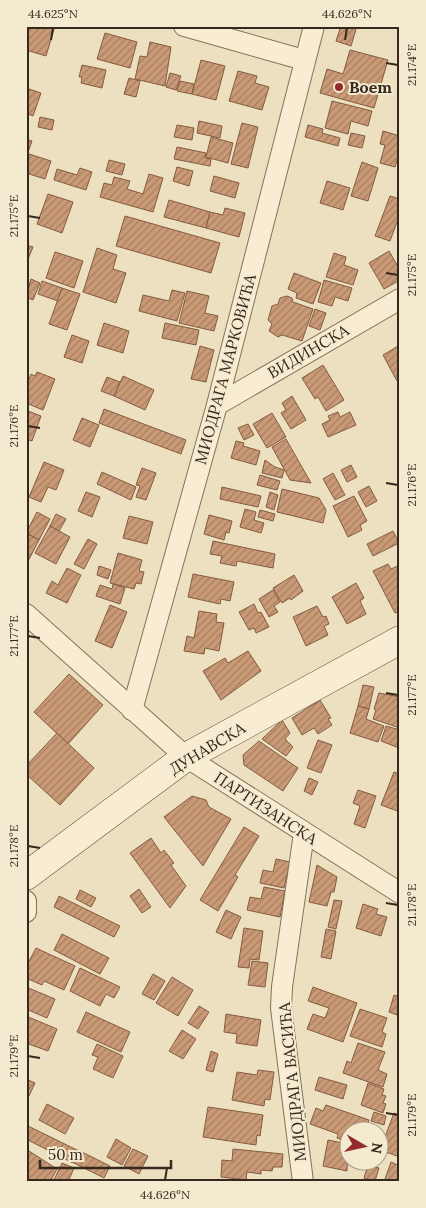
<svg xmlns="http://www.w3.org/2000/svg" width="426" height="1208" viewBox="0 0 426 1208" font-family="Lora,serif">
<defs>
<pattern id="building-hatch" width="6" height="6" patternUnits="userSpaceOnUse" patternTransform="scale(1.25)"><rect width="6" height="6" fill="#ca9a77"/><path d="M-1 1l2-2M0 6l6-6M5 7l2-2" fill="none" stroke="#a57e61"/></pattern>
</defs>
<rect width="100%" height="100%" fill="#ece0c1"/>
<g fill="url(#building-hatch)" stroke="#845b3f">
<path d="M26 26H55L46 56 26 50Z"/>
<path d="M341 26H357L351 46 336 41Z"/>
<path d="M105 33 137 42 130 68 97 59Z"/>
<path d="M150 42 171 47 165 86 135 79 140 56 147 57Z"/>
<path d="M350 50 388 60 374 108 320 93 327 69 343 74Z"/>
<path d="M201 60 225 66 216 100 192 94Z"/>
<path d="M82 65 106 70 102 88 81 83 82 77H79Z"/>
<path d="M238 71 257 76 255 83 269 87 262 110 229 101Z"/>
<path d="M170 73 181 76 176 90 166 87Z"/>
<path d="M129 78 140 81 136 97 124 94Z"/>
<path d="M180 81 194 84 192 94 177 91Z"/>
<path d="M26 88 41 93 33 116 26 113Z"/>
<path d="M332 101 372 111 368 126 351 121 348 134 325 128Z"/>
<path d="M40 117 54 120 52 130 38 127Z"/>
<path d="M199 121 222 126 220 138 197 133Z"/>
<path d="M242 123 258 127 248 168 231 164Z"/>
<path d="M177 125 194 128 192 140 174 137Z"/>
<path d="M308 125 323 129 322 133 340 138 338 146 305 137Z"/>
<path d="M383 131 400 136V151L395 167 380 163 385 145 380 144Z"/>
<path d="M351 133 365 136 362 148 348 145Z"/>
<path d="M211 137 233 143 228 163 206 157Z"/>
<path d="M26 139 32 141 26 158Z"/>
<path d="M177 147 206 153 205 158 211 159 210 166 174 159Z"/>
<path d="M29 154 51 161 45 179 26 173Z"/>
<path d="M109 160 125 164 122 175 106 171Z"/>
<path d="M362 162 378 168 368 201 351 196Z"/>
<path d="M177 167 193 171 189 186 173 181Z"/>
<path d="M80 168 92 172 86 190 54 180 57 169 77 175Z"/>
<path d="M149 174 163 178 153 212 100 197 104 183 112 185 114 177 130 181 127 189 143 194Z"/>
<path d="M214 176 239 183 235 198 210 191Z"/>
<path d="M327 181 350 188 343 210 320 203Z"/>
<path d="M48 194 73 202 62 233 37 224Z"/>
<path d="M390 196 400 199V223L397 222 390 241 375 236Z"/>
<path d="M169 200 210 212 206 228 164 217Z"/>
<path d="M225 208 245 213 239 237 206 228 210 212 223 215Z"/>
<path d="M125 216 220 243 211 273 116 246Z"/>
<path d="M26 245 33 247 26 264Z"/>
<path d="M97 248 117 255 113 269 126 273 116 303 83 292Z"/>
<path d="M389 251 400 270V280L384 289 369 263Z"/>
<path d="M55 252 83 261 74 288 46 278Z"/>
<path d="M334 253 346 257 344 265 358 270 353 285 326 277Z"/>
<path d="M294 273 321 283 313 304 296 298 297 293 288 289Z"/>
<path d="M31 279 40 283 33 300 26 297Z"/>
<path d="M324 280 352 288 348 301 335 297 332 306 318 302Z"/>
<path d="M42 281 62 288 58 301 38 294Z"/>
<path d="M62 288 80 294 67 330 49 324Z"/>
<path d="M172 290 185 293 177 321 139 311 143 295 169 301Z"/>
<path d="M187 291 209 296 205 313 218 316 214 331 179 323Z"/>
<path d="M287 296 292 298 293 302 313 309 302 341 282 335 278 337 269 331 272 324 268 320 272 306 278 304 280 298Z"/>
<path d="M315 309 326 313 320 330 309 326Z"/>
<path d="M104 323 129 331 123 353 97 345Z"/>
<path d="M165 323 199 330 196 345 162 338Z"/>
<path d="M72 335 89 341 82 363 64 357Z"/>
<path d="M400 345V379L397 381 383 355Z"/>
<path d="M200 346 214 350 206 382 191 379Z"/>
<path d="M323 365 344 400 326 411 318 397 315 399 302 378Z"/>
<path d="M37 372 55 379 43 410 26 403 29 394 26 393V387L31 374 35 376Z"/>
<path d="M123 376 154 390 145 410 114 396Z"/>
<path d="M107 377 120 382 114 396 101 391Z"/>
<path d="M292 396 306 420 291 429 281 413 286 410 282 403Z"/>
<path d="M104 409 186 440 181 454 99 423Z"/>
<path d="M28 411 41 416 32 441 26 439Z"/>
<path d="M338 412 340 417 350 412 356 425 328 437 322 424 330 420 328 416Z"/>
<path d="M272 413 286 437 267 448 253 424Z"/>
<path d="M82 418 99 425 90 447 73 440Z"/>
<path d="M248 424 254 435 244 440 238 428Z"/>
<path d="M286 439 311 483 290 480 272 447Z"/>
<path d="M236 441 244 443 243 446 260 451 256 465 231 458Z"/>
<path d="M265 460 275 467 284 470 282 478 262 473Z"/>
<path d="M44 462 64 470 56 490 48 487 41 502 29 497Z"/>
<path d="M351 465 357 477 347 482 341 470Z"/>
<path d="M142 468 156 473 146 500 136 497 140 486 136 485Z"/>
<path d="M102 472 136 487 131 500 97 484Z"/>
<path d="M333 473 345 495 335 500 323 479Z"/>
<path d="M260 475 280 481 277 490 257 485Z"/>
<path d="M369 486 377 501 366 507 358 492Z"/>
<path d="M222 487 261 496 258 507 220 499Z"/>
<path d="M282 489 319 498 326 510 323 523 277 512Z"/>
<path d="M86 492 100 497 92 517 78 511Z"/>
<path d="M270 492 278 495 274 510 266 507Z"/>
<path d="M354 496 367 521 360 525 362 530 348 537 333 506Z"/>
<path d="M245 509 256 512 254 520 264 523 261 533 240 527Z"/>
<path d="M260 510 275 514 273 521 258 517Z"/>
<path d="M37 512 50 519 39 540 26 533Z"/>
<path d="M56 514 66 519 59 531 50 526Z"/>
<path d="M209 515 232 521 229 533 226 532 224 540 204 534Z"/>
<path d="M129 516 153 522 147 544 123 538Z"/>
<path d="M50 526 70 537 56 564 35 553Z"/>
<path d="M393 531 399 543 373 556 367 544Z"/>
<path d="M26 533 39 540 26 565Z"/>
<path d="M88 539 97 544 84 569 74 564Z"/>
<path d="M213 541 275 554 273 568 237 561 236 566 220 563 222 556 210 554Z"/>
<path d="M118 553 142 560 139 571 144 572 141 584 136 583 134 589 110 583Z"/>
<path d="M388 564 391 569 400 565V611L395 613 373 571Z"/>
<path d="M99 566 111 570 108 579 97 575Z"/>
<path d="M67 568 81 575 67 603 46 593 52 581 58 585Z"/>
<path d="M193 574 234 582 230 601 221 599 220 604 188 597Z"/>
<path d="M294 575 303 591 291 600 290 598 282 603 273 588Z"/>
<path d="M356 583 364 598 360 601 366 614 347 624 332 597Z"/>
<path d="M113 584 125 588 120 604 96 596 100 585 112 589Z"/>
<path d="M273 590 280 602 274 606 278 612 269 617 259 599Z"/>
<path d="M254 604 258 613 261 612 269 627 256 633 254 628 249 630 239 612Z"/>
<path d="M110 605 127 612 112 648 95 641Z"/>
<path d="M317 606 323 617 326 616 329 624 324 626 328 635 306 646 293 617Z"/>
<path d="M199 611 217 614 216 622 224 623 219 651 205 648 204 654 184 651 187 636 194 638Z"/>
<path d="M248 651 261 671 221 700 203 671 225 658 228 663Z"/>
<path d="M69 674 103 705 68 744 34 712Z"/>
<path d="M363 685 374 687 369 709 358 706Z"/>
<path d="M379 693 400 697V728L373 719 376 710 374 709Z"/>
<path d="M320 700 331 718 328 719 332 725 318 734 314 728 302 735 292 718Z"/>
<path d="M358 706 369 709 366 719 384 726 378 742 350 733Z"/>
<path d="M282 720 290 733 285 739 293 747 286 756 262 739Z"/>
<path d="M386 726 400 730 399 748 381 741Z"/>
<path d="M57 733 94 768 60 805 26 774V766Z"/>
<path d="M318 740 332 745 321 773 307 768Z"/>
<path d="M259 741 298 768 283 791 244 765 243 755Z"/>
<path d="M394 772 400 774V812L381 805Z"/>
<path d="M309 778 318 782 312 795 304 791Z"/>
<path d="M358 790 376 796 365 828 354 824 360 806 353 803Z"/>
<path d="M192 796 206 800 209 807 231 819 203 866 164 817Z"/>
<path d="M244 827 259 836 235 875 238 877 218 911 200 900Z"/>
<path d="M151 838 161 853 164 850 174 863 171 865 186 886 170 908 130 853Z"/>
<path d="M276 859 290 862 284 888 260 883 263 870 273 872Z"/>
<path d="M317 865 337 877 334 892H331L327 906 309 902Z"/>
<path d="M264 887 285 891 280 917 247 910 250 897 261 899Z"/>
<path d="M139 889 151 907 142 913 130 896Z"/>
<path d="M80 890 96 898 91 907 76 899Z"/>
<path d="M59 896 120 926 114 937 54 907Z"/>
<path d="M334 900 342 901 336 929 328 927Z"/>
<path d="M363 904 378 909 376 914 387 917 381 936 356 928Z"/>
<path d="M226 910 241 917 231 939 216 932Z"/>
<path d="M244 928 263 931 259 960 250 959 249 968 238 967Z"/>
<path d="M326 929 336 931 331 959 321 957Z"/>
<path d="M62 934 109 958 100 974 54 950Z"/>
<path d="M36 948 75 966 64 990 44 981 42 985 26 978V967Z"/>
<path d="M252 961 268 963 265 987 248 985Z"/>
<path d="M80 968 120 987 114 998 106 994 100 1006 70 991Z"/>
<path d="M153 974 165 981 154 1000 142 994Z"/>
<path d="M172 977 193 990 178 1016 156 1003Z"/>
<path d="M26 987 55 999 47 1018 26 1009Z"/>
<path d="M313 987 357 1003 343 1042 307 1029 313 1014 325 1018 329 1008 308 1001Z"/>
<path d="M394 995 400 997V1016L389 1012Z"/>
<path d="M199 1006 209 1012 198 1029 188 1023Z"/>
<path d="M360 1009 387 1018 382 1032 386 1034 382 1047 350 1036Z"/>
<path d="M86 1012 130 1032 121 1052 77 1032Z"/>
<path d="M226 1014 261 1020 257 1046 236 1043 237 1034 224 1032Z"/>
<path d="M26 1016 57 1029 48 1051 26 1043Z"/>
<path d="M182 1030 196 1039 183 1059 169 1051Z"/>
<path d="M358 1043 385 1052 378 1070 387 1074 383 1087 343 1073 347 1061 351 1063Z"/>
<path d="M97 1044 123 1056 113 1078 93 1069 98 1057 92 1055Z"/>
<path d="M211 1051 218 1054 213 1072 206 1070Z"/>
<path d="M258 1070 274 1072 270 1100 265 1099 264 1106 232 1100 237 1072 257 1075Z"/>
<path d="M319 1077 347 1085 343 1099 315 1090Z"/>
<path d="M26 1079 35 1083 29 1096 26 1095Z"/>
<path d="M368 1083 384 1089 382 1095 386 1096 383 1103 386 1104 383 1113 361 1105Z"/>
<path d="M47 1104 74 1118 65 1134 39 1120Z"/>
<path d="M326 1105 369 1120 365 1130H348V1142L337 1138 338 1134 310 1124 316 1108 323 1111Z"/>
<path d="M208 1107 263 1115 260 1136 257 1135 256 1145 203 1137Z"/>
<path d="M374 1112 386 1116 384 1125 371 1121Z"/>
<path d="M394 1113 400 1115V1157L380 1150Z"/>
<path d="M26 1125 79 1151 73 1163 26 1139Z"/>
<path d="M116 1139 131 1148 122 1165 107 1157Z"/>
<path d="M328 1140 348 1144 347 1171 323 1166Z"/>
<path d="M133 1149 148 1156 139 1174 124 1166Z"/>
<path d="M233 1149 283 1154 282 1167H273L272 1171 261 1170V1174L247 1172 246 1180 221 1177 222 1160 232 1161Z"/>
<path d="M29 1151 57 1169 50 1182H26V1156Z"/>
<path d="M80 1151 110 1166 104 1178 74 1163Z"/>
<path d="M391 1162 400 1166V1182H384Z"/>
<path d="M62 1163 74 1168 68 1182H53Z"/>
<path d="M368 1165 379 1168 375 1181 364 1178Z"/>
</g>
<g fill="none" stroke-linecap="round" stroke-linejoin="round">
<g stroke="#857159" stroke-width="22">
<g id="street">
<path d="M184 26 304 60"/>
<path d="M217 405 400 299"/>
<path d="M26 614 186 757 400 893"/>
<path d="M132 710 217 405 314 26"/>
<path d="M26 901V912"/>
<path d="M303 1182 281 1008 282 987 304 833"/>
</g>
</g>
<g stroke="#67523c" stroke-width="29">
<path id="secondary" d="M26 876 186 757 400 640"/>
</g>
<use href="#street" stroke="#f8edd3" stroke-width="20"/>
<use href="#secondary" stroke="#f8edd3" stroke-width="28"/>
</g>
<path fill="none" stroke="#35291d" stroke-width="2" d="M51 40 53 28M345 40 347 28M386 63 398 65M28 216 40 218M386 273 398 275M28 426 40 428M386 483 398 485M28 636 40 638M386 693 398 695M28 846 40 848M386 903 398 905M28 1056 40 1058M386 1113 398 1115M165 1180 167 1168"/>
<circle fill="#932b2b" stroke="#f4ead0" stroke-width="2" cx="339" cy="87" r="5"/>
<g text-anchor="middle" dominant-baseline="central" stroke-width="4" stroke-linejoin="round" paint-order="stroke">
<g font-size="16" font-weight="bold" fill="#35291d" stroke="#f4ead0" text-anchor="start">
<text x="349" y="87">Boem</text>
</g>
<g font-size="16" fill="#35291d" stroke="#f4ead0">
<text transform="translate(308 351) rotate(-30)">ВИДИНСКА</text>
<text transform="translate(225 369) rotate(-75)">МИОДРАГА МАРКОВИЋА</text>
<text transform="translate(207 748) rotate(-31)">ДУНАВСКА</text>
<text transform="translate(266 808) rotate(33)">ПАРТИЗАНСКА</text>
<text transform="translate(292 1082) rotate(-96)">МИОДРАГА ВАСИЋА</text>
</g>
</g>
<rect width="426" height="1208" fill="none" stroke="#f4ead0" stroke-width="55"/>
<g transform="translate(364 1146) rotate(99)"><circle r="24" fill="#f4ead0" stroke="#a89d88"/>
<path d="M0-4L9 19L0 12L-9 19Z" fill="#932b2b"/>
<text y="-8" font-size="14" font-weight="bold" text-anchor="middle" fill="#35291d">N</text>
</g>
<path d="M40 1160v8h131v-8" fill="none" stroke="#35291d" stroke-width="2.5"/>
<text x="48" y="1160" font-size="15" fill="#35291d" stroke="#f4ead0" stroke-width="4" paint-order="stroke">50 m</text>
<rect x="28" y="28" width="370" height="1152" fill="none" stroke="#35291d" stroke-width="2"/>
<g font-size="12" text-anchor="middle" fill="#35291d">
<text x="53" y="18">44.625°N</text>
<text x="347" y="18">44.626°N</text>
<text transform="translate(412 65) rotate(-90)" y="4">21.174°E</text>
<text transform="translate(14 216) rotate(-90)" y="4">21.175°E</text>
<text transform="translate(412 275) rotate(-90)" y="4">21.175°E</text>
<text transform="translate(14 426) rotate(-90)" y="4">21.176°E</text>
<text transform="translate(412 485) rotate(-90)" y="4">21.176°E</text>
<text transform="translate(14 636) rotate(-90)" y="4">21.177°E</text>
<text transform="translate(412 695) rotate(-90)" y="4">21.177°E</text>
<text transform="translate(14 846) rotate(-90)" y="4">21.178°E</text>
<text transform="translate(412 905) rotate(-90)" y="4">21.178°E</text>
<text transform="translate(14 1056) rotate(-90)" y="4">21.179°E</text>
<text transform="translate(412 1115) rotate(-90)" y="4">21.179°E</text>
<text x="165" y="1199">44.626°N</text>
</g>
</svg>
